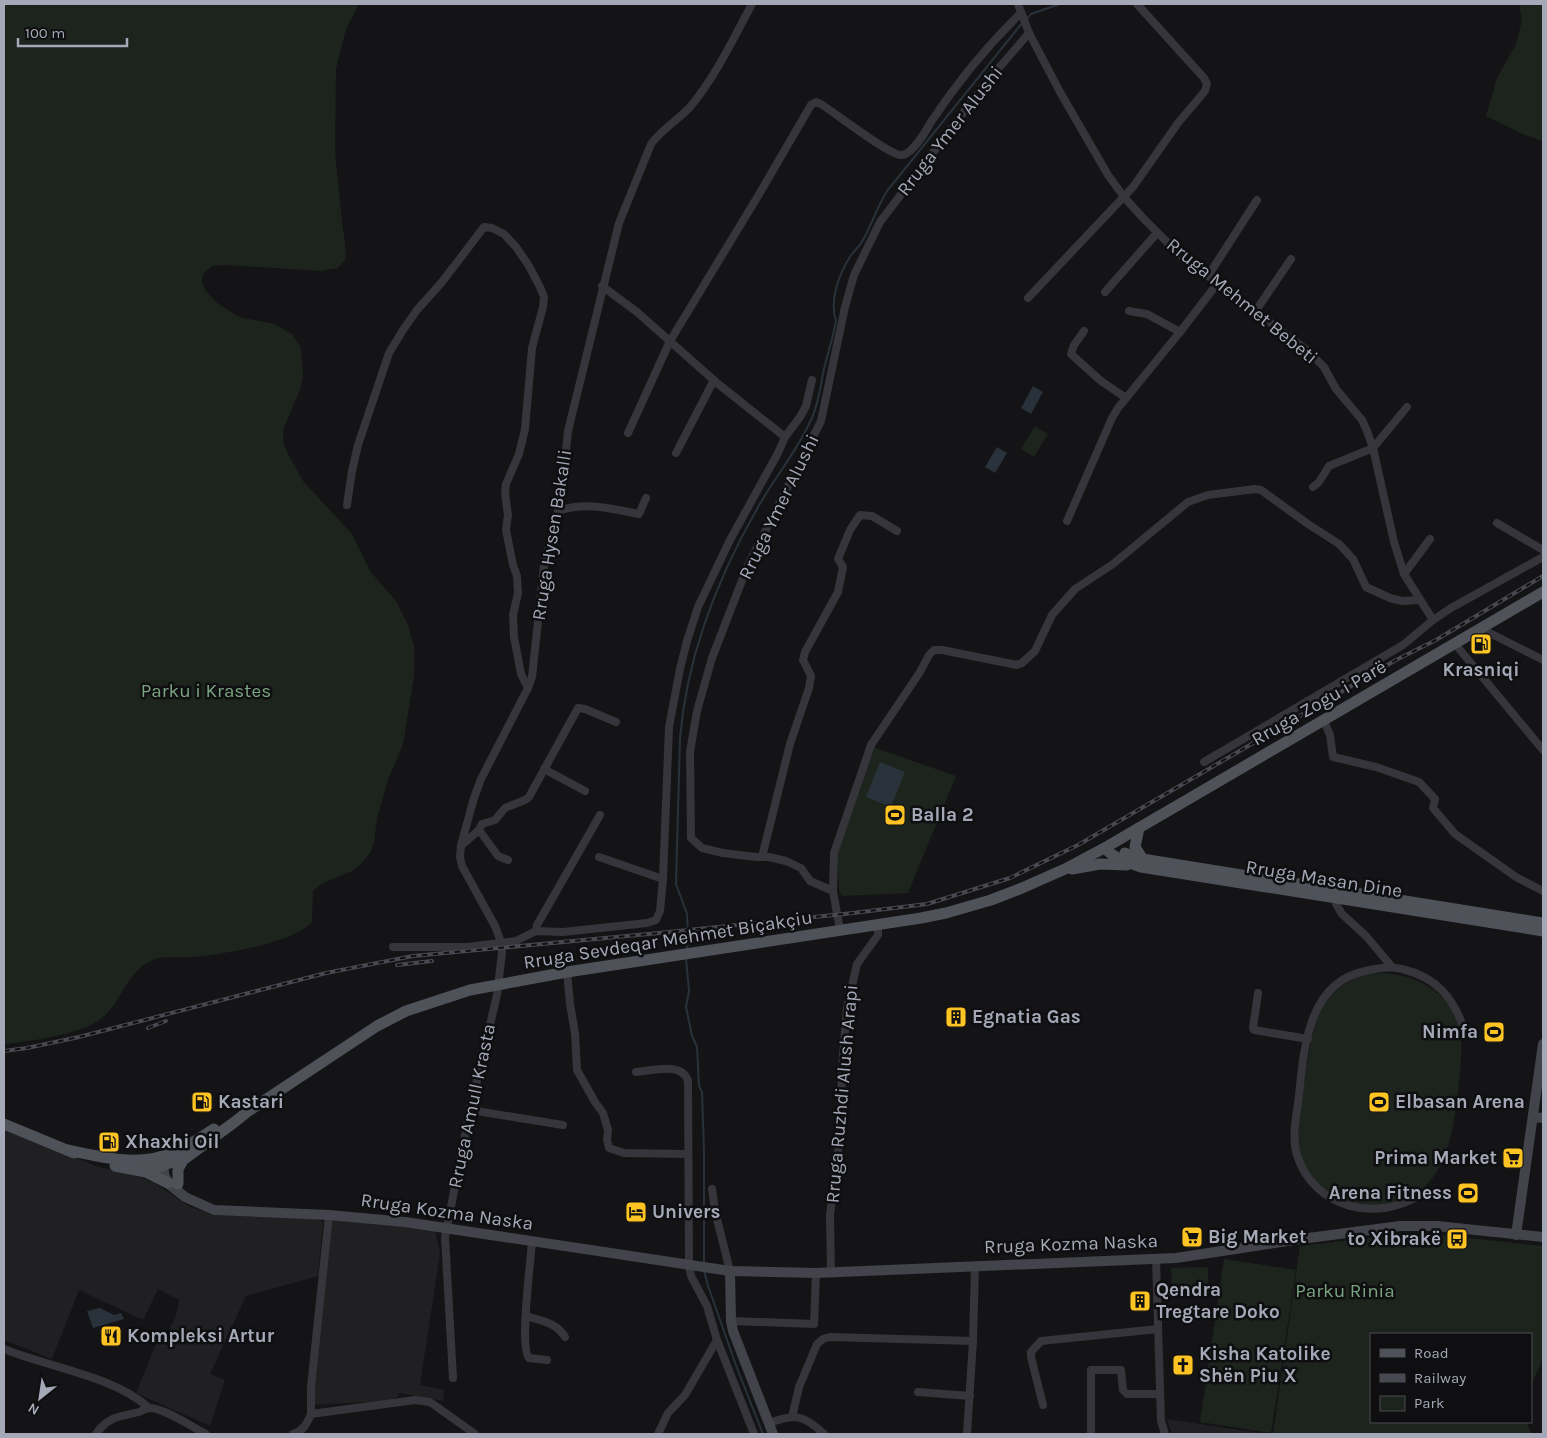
<svg xmlns="http://www.w3.org/2000/svg" width="1547" height="1438" viewBox="0 0 1547 1438" font-family="Karla,sans-serif">
<rect width="100%" height="100%" fill="#141416"/>
<g fill="#202023">
<path d="M4 1129 96 1166 140 1177 155 1183 187 1205 212 1215 316 1219 323 1222 318 1276 246 1296 210 1374 225 1380 210 1426 136 1393 159 1336 166 1335 176 1316 179 1300 158 1289 143 1320 79 1290 52 1359 4 1340Z"/>
<path d="M332 1219 435 1230 440 1253 420 1385 444 1390 443 1401 399 1393 398 1397 385 1401 313 1405 314 1377Z"/>
<path d="M1167 1419 1266 1434H1172Z"/>
</g>
<g fill="#1c241d">
<path d="M4 4H359L346 29 336 69 335 152 342 222 345 243 346 258 338 268 321 271 224 265 213 266 204 272 202 281 205 290 217 303 239 317 274 324 292 334 301 348 303 375 301 388 284 427 283 441 287 452 303 481 352 534 370 571 396 601 408 625 414 646V676L403 745 389 777 377 818 374 843 370 853 362 863 352 871 321 884 313 891 312 922C293 943 221 955 193 957 183 958 163 956 155 959 126 970 123 1001 102 1018 83 1034 29 1042 4 1044Z"/>
<path d="M1519 4H1543V141L1525 135 1486 116 1497 78 1516 44 1522 20Z"/>
<path d="M1035 426 1048 434 1034 457 1021 449Z"/>
<path d="M873 747 956 776 908 893 842 896 839 890 837 855Z"/>
<path d="M1370 973C1409 971 1451 988 1460 1031 1463 1048 1460 1074 1458 1091 1452 1141 1444 1196 1385 1205 1364 1207 1344 1204 1327 1191 1314 1182 1301 1164 1298 1148 1296 1130 1311 1025 1320 1010 1333 990 1347 980 1370 973Z"/>
<path d="M1401 1234H1432L1543 1246V1358L1531 1386V1334H1371V1422H1526L1532 1434H1273L1300 1246Z"/>
<path d="M1224 1259 1296 1270 1271 1433 1200 1422Z"/>
<path d="M1208 1267V1287L1172 1288 1171 1268Z"/>
</g>
<g fill="#29323b">
<path d="M1033 386 1043 392 1031 414 1021 408Z"/>
<path d="M997 447 1007 453 995 473 985 467Z"/>
<path d="M880 762 905 772 891 807 866 797Z"/>
<path d="M100 1308 114 1315 121 1313 124 1319 93 1328 87 1311Z"/>
</g>
<g fill="none" stroke-linecap="round" stroke-linejoin="round">
<g stroke="#29323b" stroke-width="2">
<path d="M1027 19 1031 14 1060 4"/>
<path d="M687 950 688 936 687 914 676 884 680 738C687 655 719 574 761 502 776 476 796 452 809 424 818 407 820 388 824 369 828 353 833 337 836 321 829 300 839 274 851 255 855 250 860 246 863 240 872 224 877 207 887 191L1023 22"/>
<path d="M686 958 689 991 686 1007 692 1036 697 1047 699 1086 702 1092 704 1151V1262"/>
<path d="M704 1270 708 1286 737 1368 763 1434"/>
</g>
<g stroke="#35353b" stroke-width="8">
<path d="M1018 4 1029 33 1060 92 1108 175 1124 197 1143 218 1180 255 1308 351 1324 367 1336 389 1362 420 1367 431 1373 448 1394 542 1404 574 1433 620"/>
<path d="M1208 276 1257 200"/>
<path d="M602 286 637 312 717 383 785 437"/>
<path d="M1105 292 1157 233"/>
<path d="M1028 298 1133 187 1178 123 1205 91 1207 84 1204 78 1137 4"/>
<path d="M1129 311 1147 314 1180 332"/>
<path d="M1255 312 1291 259"/>
<path d="M1084 331 1074 345 1071 354 1101 381 1126 398"/>
<path d="M628 433 670 341 758 196 811 105 816 102 821 104C835 113 889 155 901 155 911 156 926 131 931 122 957 83 987 46 1021 13"/>
<path d="M676 453 714 380"/>
<path d="M1313 487 1319 482 1329 466 1373 448 1407 407"/>
<path d="M347 505 352 471 358 445 389 353 403 330 417 310 442 282 484 227 492 228 504 234 516 247 529 266 540 287 544 297 543 307 532 348 525 429 519 454 506 484 505 493 508 515 506 530 513 565 517 576 518 593 513 615 514 637 521 674 528 688"/>
<path d="M558 511C585 501 613 509 639 514L646 498"/>
<path d="M1067 521 1112 418 1118 408 1180 332 1217 284"/>
<path d="M1497 523 1543 550"/>
<path d="M1404 574 1430 539"/>
<path d="M1480 628 1543 660"/>
<path d="M1455 644 1543 750"/>
<path d="M1324 721 1330 735 1333 757 1376 767 1419 782 1435 799 1433 808 1455 834 1516 877 1543 891"/>
<path d="M1204 762 1403 645 1433 620 1451 608 1543 557"/>
<path d="M544 769 585 791"/>
<path d="M479 830 498 856 508 860"/>
<path d="M463 844 479 830 482 824 495 820 505 808 525 800 529 797 578 708 585 709 616 722"/>
<path d="M599 857 663 879"/>
<path d="M762 857 790 744 809 688 811 676 803 660 805 652 838 592 843 567 838 559 850 530 860 515 872 516 897 531"/>
<path d="M833 891 834 853 871 745 920 672 929 655 934 650H942L1017 665 1022 663 1035 651 1052 615 1075 589 1113 564 1188 502 1208 495 1255 489 1261 490 1308 524 1339 544 1353 559 1366 587 1390 598 1402 601 1419 600"/>
<path d="M1337 899 1336 904 1342 914 1366 936 1392 967"/>
<path d="M840 930 833 891 810 881 801 868 786 861 769 857H756L723 853 702 848 691 838 690 752 697 711 712 658 748 565 821 421 845 307 854 275 880 222 985 84 1029 33"/>
<path d="M536 931 537 925 600 815"/>
<path d="M393 947H467L516 941 536 931 563 932 647 923 656 920 660 911 663 879 669 727 680 669 687 641 698 607 730 540 778 453 785 437 800 417 806 406 812 380"/>
<path d="M567 972 570 1004 575 1033 577 1070 595 1102 603 1113 608 1130 607 1140 609 1148 624 1153 687 1154"/>
<path d="M1258 993 1253 1028 1254 1030 1308 1039"/>
<path d="M636 1072C652 1071 682 1061 688 1081L689 1266 691 1276 707 1306 717 1340 754 1434"/>
<path d="M470 1110 563 1125"/>
<path d="M712 1189 715 1211 730 1271"/>
<path d="M1422 1194C1377 1223 1314 1209 1297 1155 1291 1136 1297 1114 1299 1095 1304 1048 1308 983 1365 971 1378 968 1389 966 1402 969 1436 977 1453 997 1464 1029"/>
<path d="M532 1241C531 1260 519 1347 529 1358L547 1360"/>
<path d="M1156 1259 1161 1421 1165 1434"/>
<path d="M831 1272 830 1215 839 1144 843 1055 847 1008 857 964 878 935V925"/>
<path d="M526 1316C541 1321 556 1322 565 1337"/>
<path d="M731 1321 814 1324 816 1273"/>
<path d="M4 1349C48 1367 114 1376 149 1408"/>
<path d="M453 1378 445 1237 470 1110 497 995 502 953 501 942 495 926 462 866 460 857 461 845 474 798 481 779 528 688 532 677 544 565 560 505 568 431 619 223 651 144C662 129 678 120 690 107 716 76 733 39 752 4"/>
<path d="M918 1392 970 1396"/>
<path d="M1043 1405 1031 1357V1352L1041 1341 1158 1329"/>
<path d="M311 1414V1387L329 1215"/>
<path d="M792 1417 799 1387 817 1344 823 1339 830 1337 973 1341"/>
<path d="M769 1423C795 1413 804 1415 824 1434"/>
<path d="M96 1434C108 1416 120 1417 139 1412 142 1411 146 1408 150 1408 164 1408 192 1427 206 1434"/>
<path d="M293 1434C303 1431 307 1424 311 1414L415 1400 430 1402 475 1434"/>
<path d="M658 1434 668 1413 685 1395 717 1340"/>
<path d="M967 1434 973 1341 975 1266"/>
<path d="M1091 1434V1370H1121L1123 1390 1127 1394H1160"/>
</g>
<g stroke="#43444b" stroke-width="10">
<path d="M1533 1117 1543 1118"/>
<path d="M161 1158 165 1177 170 1185 185 1197 214 1210 329 1215 405 1222 730 1271 816 1273 1176 1258 1301 1239 1400 1226H1437L1543 1237"/>
<path d="M1516 1235 1543 1044"/>
<path d="M730 1271 731 1321 733 1331 773 1434"/>
</g>
<g stroke="#50525a" stroke-width="11">
<path d="M1139 828 1135 847 1142 858"/>
<path d="M1105 848C1113 858 1129 863 1141 867L1543 931"/>
<path d="M1125 853 1136 858 1543 923"/>
<path d="M1072 869 1100 864 1127 865"/>
<path d="M4 1124 74 1153"/>
<path d="M67 1150C103 1157 139 1168 174 1152 188 1146 201 1137 214 1129"/>
<path d="M115 1166 146 1172 168 1183"/>
<path d="M140 1168 162 1166 185 1157"/>
<path d="M178 1184V1169L183 1160 236 1121 247 1112 377 1026 406 1011 470 990 567 972 921 918 946 913 991 900 1022 888 1065 869 1108 846 1543 592"/>
</g>
<g stroke="#484950" stroke-width="4">
<g id="rail">
<path d="M397 965 432 961"/>
<path d="M148 1028 166 1021"/>
<path d="M4 1051 27 1048 79 1037 326 973 413 956 659 933 853 913 927 904 1010 878 1078 845 1396 660 1436 640 1543 576"/>
</g>
</g>
<use href="#rail" stroke="#0f0f11" stroke-width="2" stroke-dasharray="5.5" stroke-linecap="butt"/>
</g>
<defs>
<g id="fuel-square" transform="scale(1.125)"><rect x="-9" y="-9" width="18" height="18" rx="4" fill="#fec424" stroke="#0f0f11"/><path d="M-5.5-6h7V0h2V4h1.3V-2.5L3-4.5l.8-.8L6-3V5H2.5V1h-1V6h-7ZM-4.2-4.7v3.2H.2V-4.7Z" fill="#111"/></g>
<g id="stadium-square" transform="scale(1.125)"><rect x="-9" y="-9" width="18" height="18" rx="4" fill="#fec424" stroke="#0f0f11"/><path d="M0-5a6.5 5 0 1 0 0 10a6.5 5 0 1 0 0-10ZM-3.5-1.8h7v3.6h-7Z" fill="#111"/></g>
<g id="building-square" transform="scale(1.125)"><rect x="-9" y="-9" width="18" height="18" rx="4" fill="#fec424" stroke="#0f0f11"/><path d="M-4-6H4V6H1V3H-1V6H-4ZM-2.5-4.3h1.7v1.8h-1.7ZM.8-4.3h1.7v1.8H.8ZM-2.5-1h1.7V.8h-1.7ZM.8-1h1.7V.8H.8Z" fill="#111"/></g>
<g id="supermarket-square" transform="scale(1.125)"><rect x="-9" y="-9" width="18" height="18" rx="4" fill="#fec424" stroke="#0f0f11"/><path d="M-6-5.5h2.5l.6 2H6L4.5 2H-2.5L-4.4-4H-6ZM-1.5 3.2a1.3 1.3 0 1 0 .1 0ZM3 3.2a1.3 1.3 0 1 0 .1 0Z" fill="#111"/></g>
<g id="hotel-square" transform="scale(1.125)"><rect x="-9" y="-9" width="18" height="18" rx="4" fill="#fec424" stroke="#0f0f11"/><path d="M-6-4.5h1.5V1H6V5H4.5V3h-9V5H-6ZM-4 0a1.8 1.8 0 1 1 3.6 0ZM.5 0V-2.5h3Q6-2.5 6 0Z" fill="#111"/></g>
<g id="bus-square" transform="scale(1.125)"><rect x="-9" y="-9" width="18" height="18" rx="4" fill="#fec424" stroke="#0f0f11"/><path d="M-5-6H5V4H4V6H2V4H-2V6H-4V4H-5ZM-3.5-4V0h7V-4ZM-3.5 1.2v1.5H-2V1.2ZM2 1.2v1.5H3.5V1.2Z" fill="#111"/></g>
<g id="restaurant-square" transform="scale(1.125)"><rect x="-9" y="-9" width="18" height="18" rx="4" fill="#fec424" stroke="#0f0f11"/><path d="M-5-6h1v4h1v-4h1v4h1v-4h1v5L-1.5 .5V6h-2V.5L-5-1ZM5-6V6H3V1.5H1.5Q1.5-4 5-6Z" fill="#111"/></g>
<g id="church-square" transform="scale(1.125)"><rect x="-9" y="-9" width="18" height="18" rx="4" fill="#fec424" stroke="#0f0f11"/><path d="M-1.2-6h2.4v3.5h3.3v2.4h-3.3V6h-2.4V-.1h-3.3v-2.4h3.3Z" fill="#111"/></g>
</defs>
<g fill-rule="evenodd">
<use href="#fuel-square" x="1481" y="644"/>
<use href="#stadium-square" x="895" y="815"/>
<use href="#building-square" x="956" y="1017"/>
<use href="#stadium-square" x="1494" y="1032"/>
<use href="#fuel-square" x="202" y="1102"/>
<use href="#stadium-square" x="1379" y="1102"/>
<use href="#fuel-square" x="109" y="1142"/>
<use href="#supermarket-square" x="1513" y="1158"/>
<use href="#stadium-square" x="1468" y="1193"/>
<use href="#hotel-square" x="636" y="1212"/>
<use href="#supermarket-square" x="1192" y="1237"/>
<use href="#bus-square" x="1457" y="1239"/>
<use href="#building-square" x="1140" y="1301"/>
<use href="#restaurant-square" x="111" y="1336"/>
<use href="#church-square" x="1183" y="1365"/>
</g>
<g text-anchor="middle" dominant-baseline="central" stroke-width="5" stroke-linejoin="round" paint-order="stroke">
<g font-size="19" fill="#a5a9b7" stroke="#0f0f11">
<text transform="translate(950 131) rotate(-52)">Rruga Ymer Alushi</text>
<text transform="translate(1242 301) rotate(39)">Rruga Mehmet Bebeti</text>
<text transform="translate(779 507) rotate(-64)">Rruga Ymer Alushi</text>
<text transform="translate(552 535) rotate(-81)">Rruga Hysen Bakalli</text>
<text transform="translate(1319 703) rotate(-30)">Rruga Zogu i Parë</text>
<text transform="translate(1324 879) rotate(9)">Rruga Masan Dine</text>
<text transform="translate(668 940) rotate(-9)">Rruga Sevdeqar Mehmet Biçakçiu</text>
<text transform="translate(842 1094) rotate(-85)">Rruga Ruzhdi Alush Arapi</text>
<text transform="translate(472 1106) rotate(-78)">Rruga Amull Krasta</text>
<text transform="translate(447 1212) rotate(8)">Rruga Kozma Naska</text>
<text transform="translate(1071 1244) rotate(-2)">Rruga Kozma Naska</text>
</g>
<g font-size="19" font-weight="bold" fill="#a5a9b7" stroke="#0f0f11" text-anchor="start">
<text x="1481" y="670" text-anchor="middle">Krasniqi</text>
<text x="911" y="815">Balla 2</text>
<text x="972" y="1017">Egnatia Gas</text>
<text x="1478" y="1032" text-anchor="end">Nimfa</text>
<text x="218" y="1102">Kastari</text>
<text x="1395" y="1102">Elbasan Arena</text>
<text x="125" y="1142">Xhaxhi Oil</text>
<text x="1497" y="1158" text-anchor="end">Prima Market</text>
<text x="1452" y="1193" text-anchor="end">Arena Fitness</text>
<text x="652" y="1212">Univers</text>
<text x="1208" y="1237">Big Market</text>
<text x="1441" y="1239" text-anchor="end">to Xibrakë</text>
<text x="1156" y="1290">Qendra<tspan x="1156" dy="22">Tregtare Doko</tspan></text>
<text x="127" y="1336">Kompleksi Artur</text>
<text x="1199" y="1354">Kisha Katolike<tspan x="1199" dy="22">Shën Piu X</tspan></text>
</g>
<g font-size="19" fill="#7aa480" stroke="#0f0f11">
<text x="206" y="691">Parku i Krastes</text>
<text x="1345" y="1291">Parku Rinia</text>
</g>
</g>
<rect width="1547" height="1438" fill="none" stroke="#a5a9b7" stroke-width="10"/>
<rect x="1370" y="1333" width="162" height="90" fill="#0f0f11" stroke="#4b4d53"/>
<rect x="1380" y="1349" width="25" height="8" fill="#50525a" stroke="#4b4d53"/>
<text x="1414" y="1358" font-size="15" fill="#a5a9b7">Road</text>
<rect x="1380" y="1374" width="25" height="8" fill="#484950" stroke="#4b4d53"/>
<text x="1414" y="1383" font-size="15" fill="#a5a9b7">Railway</text>
<rect x="1380" y="1396" width="25" height="15" fill="#1c241d" stroke="#4b4d53"/>
<text x="1414" y="1408" font-size="15" fill="#a5a9b7">Park</text>
<g transform="translate(40 1398) rotate(210)" stroke="#0f0f11" stroke-width="4" paint-order="stroke">
<path d="M0-4L9 19L0 12L-9 19Z" fill="#a5a9b7"/>
<text y="-8" font-size="14" font-weight="bold" text-anchor="middle" fill="#a5a9b7">N</text>
</g>
<path d="M18 38v8h109v-8" fill="none" stroke="#a5a9b7" stroke-width="2.5"/>
<text x="25" y="38" font-size="15" fill="#a5a9b7" stroke="#0f0f11" stroke-width="4" paint-order="stroke">100 m</text>
</svg>
